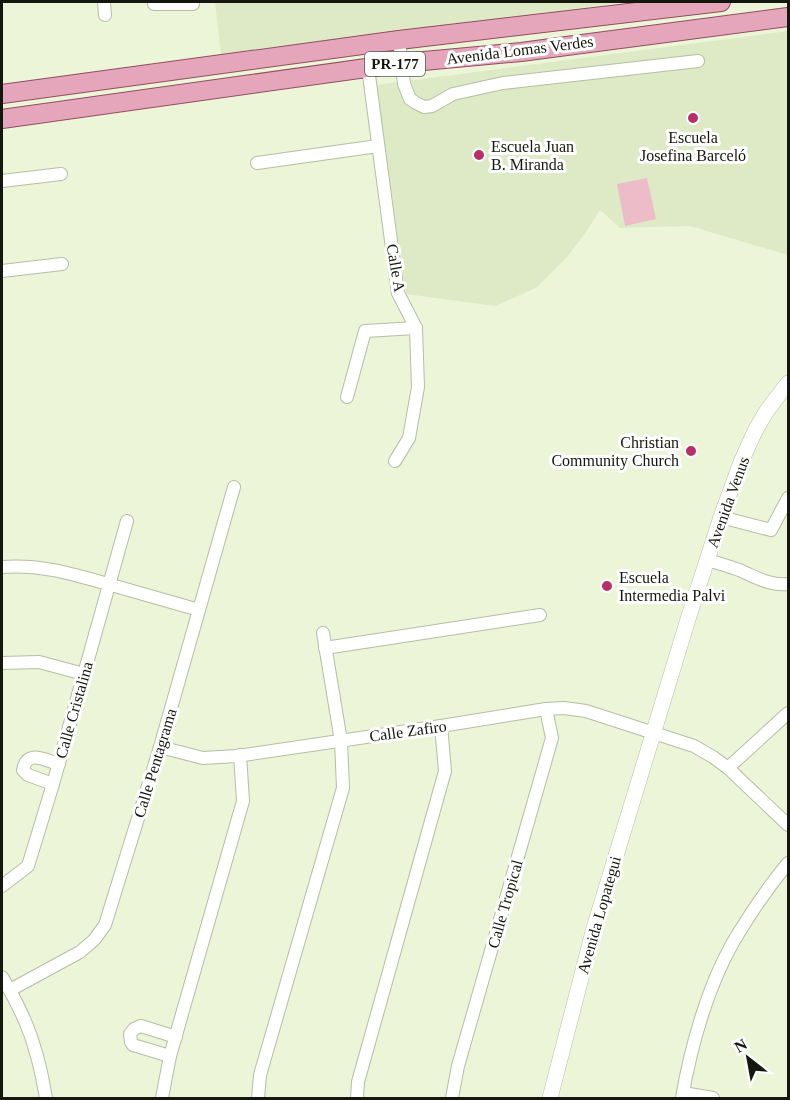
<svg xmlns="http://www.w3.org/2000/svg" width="790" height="1100" viewBox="0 0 790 1100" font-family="'Times New Roman',serif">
<rect width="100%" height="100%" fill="#ecf5d8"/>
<g fill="#deeac6">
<path d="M215 2H626L221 54Z"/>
<path d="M788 31V255L690 226 620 228 600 210 586 232 568 256 536 288 495 306 406 294 376 85Z"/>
</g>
<path fill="#edbcc9" d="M647 178 656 219 625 226 617 184Z"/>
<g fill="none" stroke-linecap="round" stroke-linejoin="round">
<g stroke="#b5bea3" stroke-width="14">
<g id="minor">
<path d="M104 2 105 15"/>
<path d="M154 2V4H193"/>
<path d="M399 40 404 84 410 99 416 103 424 107 432 106 453 94 503 83 698 61"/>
<path d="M368 68 398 293 416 328 418 387 409 438 395 461"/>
<path d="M257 163 378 146"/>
<path d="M2 181 61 174"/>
<path d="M2 271 62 264"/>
<path d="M347 397 365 331 416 328"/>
<path d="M721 517 771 530 788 498"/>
<path d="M707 560C718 563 728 566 739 570 756 577 770 586 788 584"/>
<path d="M2 567C44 564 75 575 115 586 143 594 171 602 199 610"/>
<path d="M325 648 540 615"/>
<path d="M2 663 39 662 84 674"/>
<path d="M160 747 203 758 237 756 441 726 546 709 564 708 586 711 694 746 713 757 728 768 788 825"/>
<path d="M728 768 788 713"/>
<path d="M53 784 28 775 23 770C27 749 44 760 59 764"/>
<path d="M2 886 28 866 53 784 127 521"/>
<path d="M2 977C16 1000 29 1026 36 1053 41 1068 43 1083 46 1098"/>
<path d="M10 990 80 952 94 940 105 925 160 747 234 487"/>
<path d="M170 1056 133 1045 131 1042 130 1034 134 1029 141 1026 176 1037"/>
<path d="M683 1093 713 1098"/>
<path d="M162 1098 170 1056 243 801 240 755"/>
<path d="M258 1098 260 1075 343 788 341 741 323 633"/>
<path d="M357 1098 358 1082 445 771 441 726"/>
<path d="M452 1098 458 1066 552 738 546 709"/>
<path d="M682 1098C691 1045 709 981 738 934 753 909 770 885 788 863"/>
</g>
</g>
<g stroke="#b5bea3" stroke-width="16">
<path id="tertiary" d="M550 1098 594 928 689 616 721 517 741 462 755 431 766 412 788 383"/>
</g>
<g stroke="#904e60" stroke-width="20">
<g id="primary">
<path d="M2 94 399 40 721 2"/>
<path d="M2 119 402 63 521 52 788 17"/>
</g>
</g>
<use href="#minor" stroke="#fff" stroke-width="12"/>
<use href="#tertiary" stroke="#fff" stroke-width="15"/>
<use href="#primary" stroke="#e5a6bb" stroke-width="18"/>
</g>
<g fill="#ba2f67" stroke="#fff" stroke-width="2">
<circle cx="693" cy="118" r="6"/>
<circle cx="479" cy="155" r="6"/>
<circle cx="691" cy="451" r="6"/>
<circle cx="607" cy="586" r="6"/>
</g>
<g text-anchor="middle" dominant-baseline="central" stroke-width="6" stroke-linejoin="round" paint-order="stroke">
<rect fill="#fff" stroke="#5a5d56" stroke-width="1.5" x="365" y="52" width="60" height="24" rx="4.5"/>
<g font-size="15" font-weight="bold" fill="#14170d">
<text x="395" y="64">PR-177</text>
</g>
<g font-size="16" fill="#14170d" stroke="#fff">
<text transform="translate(520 50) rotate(-7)">Avenida Lomas Verdes</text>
<text transform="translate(396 268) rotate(80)">Calle A</text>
<text transform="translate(728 502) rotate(-70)">Avenida Venus</text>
<text transform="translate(74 710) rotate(-74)">Calle Cristalina</text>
<text transform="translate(408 731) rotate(-8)">Calle Zafiro</text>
<text transform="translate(155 763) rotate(-73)">Calle Pentagrama</text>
<text transform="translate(505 904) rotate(-74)">Calle Tropical</text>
<text transform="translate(599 915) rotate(-74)">Avenida Lopategui</text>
</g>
<g font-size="16" fill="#14170d" stroke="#fff" text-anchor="start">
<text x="693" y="137" text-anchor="middle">Escuela<tspan x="693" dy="18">Josefina Barceló</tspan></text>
<text x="491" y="146">Escuela Juan<tspan x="491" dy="18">B. Miranda</tspan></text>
<text x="679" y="442" text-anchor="end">Christian<tspan x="679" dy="18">Community Church</tspan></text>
<text x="619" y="577">Escuela<tspan x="619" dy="18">Intermedia Palvi</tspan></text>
</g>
</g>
<rect width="790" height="1100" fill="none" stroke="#14170d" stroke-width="6"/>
<g transform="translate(748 1058) rotate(329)" stroke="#ffffff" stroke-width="4.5" paint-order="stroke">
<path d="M0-4.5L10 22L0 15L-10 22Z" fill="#14170d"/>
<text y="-9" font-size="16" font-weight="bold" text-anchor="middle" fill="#14170d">N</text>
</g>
</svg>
